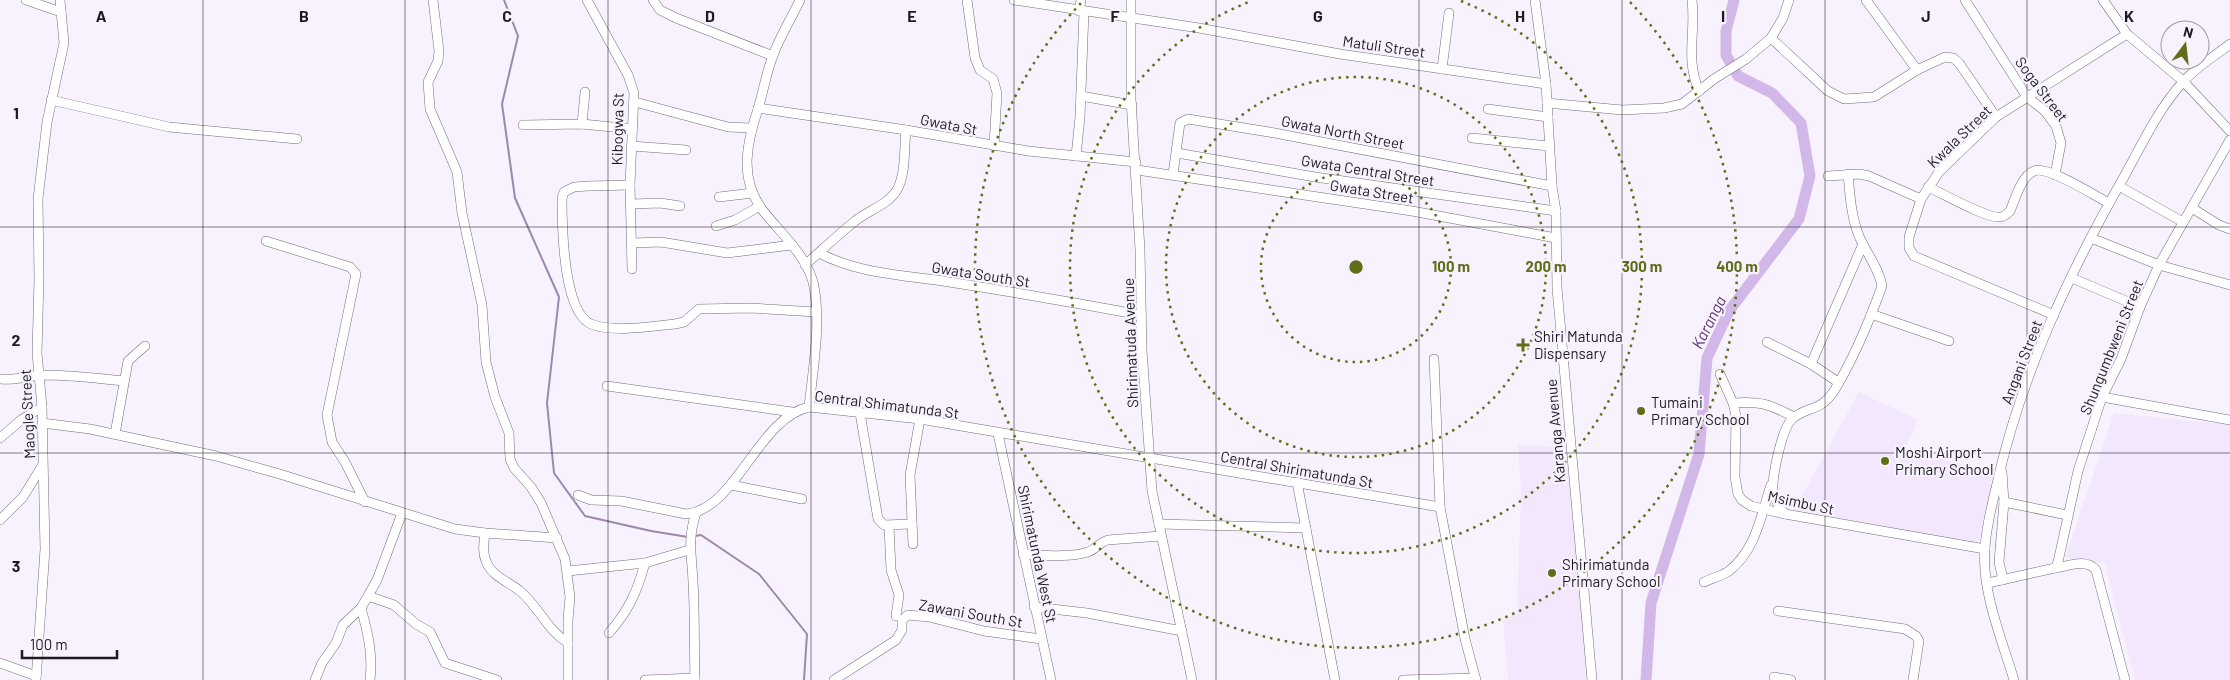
<svg xmlns="http://www.w3.org/2000/svg" width="2230" height="680" viewBox="0 0 2230 680" font-family="Barlow,sans-serif">
<rect width="100%" height="100%" fill="#f8f1fe"/>
<g fill="#f3e7fe">
<path d="M1859 392 1918 420 1904 452 1994 470 1978 544 1793 512Z"/>
<path d="M2114 413 2230 425V680H2135L2105 563 2065 558Z"/>
<path d="M1518 445 1565 447 1577 555 1586 680H1508L1503 620 1517 615 1521 491Z"/>
</g>
<g fill="none" stroke-linecap="round" stroke-linejoin="round">
<g stroke="#9c88ad" stroke-width="2">
<path d="M504 0 518 36 502 104 515 198 559 297 547 403 554 473 585 516 651 531 688 537"/>
<path d="M695 536 701 535 759 574 807 634 804 680"/>
</g>
<path stroke="#d2b7e9" stroke-width="11" d="M1646 680 1651 603 1699 454 1707 358 1729 311 1799 219 1810 176 1801 123 1772 93 1738 76 1726 55V31L1734 0"/>
<g stroke="#736c79" stroke-width="10">
<g id="minor">
<path d="M26 0 61 12"/>
<path d="M433 0 439 51 438 61 428 82 430 109 457 172 462 213 482 305 486 362 495 397 509 433 510 459 514 468 531 487 541 503 565 559 570 597 568 620V680"/>
<path d="M587 0 628 75 634 93 630 185 632 269"/>
<path d="M653 0 660 10 676 18 773 56"/>
<path d="M800 0C791 19 779 38 772 58 766 75 763 92 758 109 747 142 739 177 761 208 778 231 805 253 813 282 822 320 813 368 809 407"/>
<path d="M967 0 975 58 980 70 993 79 997 93 994 146"/>
<path d="M1014 0 1199 28 1340 54 1546 84"/>
<path d="M1131 0V99L1140 250 1142 350 1152 491 1192 680"/>
<path d="M1535 0 1546 84 1552 186 1556 211 1557 288 1592 680"/>
<path d="M1692 0C1696 33 1685 58 1699 91"/>
<path d="M1866 0 1917 70"/>
<path d="M1965 0 2027 97 2045 111 2056 126 2061 143 2055 175"/>
<path d="M2103 0 2127 34 2183 81 2230 131"/>
<path d="M1079 11 1081 0"/>
<path d="M1771 38 1828 91 1844 99 1874 97 1917 70 1945 57 1953 58 1959 63 1996 117"/>
<path d="M1442 69 1449 13"/>
<path d="M1081 96 1132 105"/>
<path d="M51 100 169 127 297 139"/>
<path d="M635 102 728 127 751 128"/>
<path d="M1547 103 1622 110 1664 108 1682 104 1714 79 1746 59 1771 38 1783 18 1789 0"/>
<path d="M758 108 906 130 1028 151 1136 162"/>
<path d="M1488 109 1548 117"/>
<path d="M582 124 585 92"/>
<path d="M523 125 582 124 632 129"/>
<path d="M1472 138 1549 146"/>
<path d="M631 146 686 150"/>
<path d="M1177 153 1315 177 1556 211"/>
<path d="M1076 156 1080 117 1084 11"/>
<path d="M1137 170 1412 211 1556 238"/>
<path d="M1173 174 1180 123 1188 119 1269 132 1552 186"/>
<path d="M1828 176 1859 174 1869 176 1921 199"/>
<path d="M630 185 588 186 574 187 564 192 562 198C562 225 563 312 591 324 612 333 653 326 675 324L684 322 699 309 750 308 816 312"/>
<path d="M2119 186 2183 222"/>
<path d="M1928 187C1942 193 1987 219 2000 217 2004 217 2007 214 2010 211 2015 200 2021 176 2034 171 2047 165 2095 196 2109 203"/>
<path d="M719 197 753 193"/>
<path d="M631 204 660 203 680 206"/>
<path d="M2192 208 2219 225 2230 229"/>
<path d="M716 226 735 220 760 206"/>
<path d="M2091 238 2159 265 2230 285"/>
<path d="M266 241 350 267 356 274 327 415 332 442 345 462 365 502"/>
<path d="M632 243 661 242 727 253 792 245"/>
<path d="M819 253C859 274 905 275 949 282 1013 292 1077 303 1141 315"/>
<path d="M805 265C822 250 838 235 855 221 869 210 890 204 898 188 906 172 904 147 906 130"/>
<path d="M2072 278 2140 307"/>
<path d="M1871 314 1949 341"/>
<path d="M2054 315 1914 256 1909 248V237L1921 199 1939 172 1996 117 2127 34"/>
<path d="M1767 342 1811 364 1838 382"/>
<path d="M1434 359 1440 507 1465 639 1476 680"/>
<path d="M1811 364 1863 244"/>
<path d="M1720 374 1733 403 1736 416 1735 477 1738 494 1742 500 1751 506 1785 514 1985 549"/>
<path d="M0 379C14 381 28 376 42 375 70 375 96 378 124 381"/>
<path d="M607 386 792 412"/>
<path d="M2102 397 2230 420"/>
<path d="M1733 403C1761 401 1769 404 1794 417"/>
<path d="M860 413 878 519 884 525 912 524"/>
<path d="M42 423 90 429 216 456 283 475 455 529 485 533 557 538"/>
<path d="M115 434 128 361 145 346"/>
<path d="M998 434 1051 680"/>
<path d="M0 438 21 420 42 407"/>
<path d="M2002 472 2004 502 1999 562 2003 580"/>
<path d="M1297 482 1335 680"/>
<path d="M731 485 802 499"/>
<path d="M578 495 591 500 621 501 686 514C736 510 758 418 809 407L920 419 1440 507"/>
<path d="M2004 502 2067 515"/>
<path d="M1785 514C1779 507 1775 500 1773 491 1772 476 1782 427 1793 418 1808 406 1820 412 1834 391 1854 358 1869 322 1882 286 1879 268 1866 253 1859 236 1851 216 1850 195 1848 174"/>
<path d="M0 520 23 497 42 466"/>
<path d="M1159 524 1306 528"/>
<path d="M889 526 891 570 899 595 896 616"/>
<path d="M485 533C484 542 482 552 486 561 491 576 509 582 520 591 539 607 547 630 568 643"/>
<path d="M913 544 910 475 920 419"/>
<path d="M1023 554C1044 555 1068 558 1088 552 1096 549 1100 542 1108 540L1161 536"/>
<path d="M2055 568C2069 566 2086 558 2096 570L2125 680"/>
<path d="M568 571 645 563 689 550"/>
<path d="M1704 582C1712 578 1722 576 1729 571 1756 550 1761 515 1771 485"/>
<path d="M1988 583 2055 568 2058 562 2078 471 2102 397 2121 359 2140 307 2159 265 2230 140"/>
<path d="M368 596 394 605 416 624 430 632 445 663 497 680"/>
<path d="M1034 607 1087 613 1182 631"/>
<path d="M361 608C368 633 373 654 370 680"/>
<path d="M1778 611 1905 629 1916 636 1919 641 1913 680"/>
<path d="M609 633C629 610 637 592 645 563"/>
<path d="M0 663 36 676"/>
<path d="M1774 677 1791 680"/>
<path d="M36 680 45 549 42 407 37 353 39 278 38 199 47 122 64 43 60 0"/>
<path d="M315 680 322 663 336 643 343 625 361 608 368 596 377 580 402 513"/>
<path d="M645 680 695 678"/>
<path d="M695 680C694 648 695 615 693 582 692 556 687 540 696 513"/>
<path d="M834 680 896 640 902 630V620L908 615 929 617 984 631 1041 639"/>
<path d="M1403 680 1475 678"/>
<path d="M2014 680C2002 640 1981 590 1985 548 1986 528 1991 508 1996 488 2020 377 2069 273 2125 175 2142 144 2159 108 2183 82 2196 67 2215 56 2230 44"/>
</g>
</g>
<use href="#minor" stroke="#fff" stroke-width="9"/>
</g>
<path fill="none" stroke="#1d1a20" stroke-width="1" stroke-opacity="0.55" d="M203 0V680M405 0V680M608 0V680M811 0V680M1014 0V680M1216 0V680M1419 0V680M1622 0V680M1825 0V680M2027 0V680M0 227H2230M0 453H2230"/>
<g fill="none" stroke="#606e19" stroke-width="2.5" stroke-dasharray="2.5 5">
<circle cx="1356" cy="267" r="95"/>
<circle cx="1356" cy="267" r="190"/>
<path d="M1461 1A286 286 0 1 1 1251 1"/>
<path d="M1630 2A381 381 0 1 1 1082 2"/>
</g>
<g fill="#606e19" stroke="#f8f1fe" stroke-width="2">
<path d="M1520.5 337.5h5v5h5v5h-5v5h-5v-5h-5v-5h5z"/>
<circle cx="1641" cy="411" r="5"/>
<circle cx="1885" cy="461" r="5"/>
<circle cx="1552" cy="573" r="5"/>
</g>
<g text-anchor="middle" dominant-baseline="central" stroke-width="4.5" stroke-linejoin="round" paint-order="stroke">
<g font-size="15" fill="#1d1a20" stroke="#f8f1fe">
<text transform="translate(1384 46) rotate(8)">Matuli Street</text>
<text transform="translate(2042 89) rotate(53)">Soga Street</text>
<text transform="translate(949 124) rotate(11)">Gwata St</text>
<text transform="translate(617 129) rotate(-89)">Kibogwa St</text>
<text transform="translate(1343 132) rotate(11)">Gwata North Street</text>
<text transform="translate(1959 136) rotate(-44)">Kwala Street</text>
<text transform="translate(1368 170) rotate(9)">Gwata Central Street</text>
<text transform="translate(1372 191) rotate(9)">Gwata Street</text>
<text transform="translate(981 274) rotate(9)">Gwata South St</text>
<text transform="translate(1130 343) rotate(-92)">Shirimatuda Avenue</text>
<text transform="translate(2111 347) rotate(-68)">Shungumbweni Street</text>
<text transform="translate(2021 362) rotate(-69)">Angani Street</text>
<text transform="translate(887 404) rotate(7)">Central Shimatunda St</text>
<text transform="translate(27 414) rotate(-93)">Maogle Street</text>
<text transform="translate(1555 431) rotate(-95)">Karanga Avenue</text>
<text transform="translate(1297 469) rotate(10)">Central Shirimatunda St</text>
<text transform="translate(1801 502) rotate(12)">Msimbu St</text>
<text transform="translate(1038 554) rotate(78)">Shirimatunda West St</text>
<text transform="translate(971 613) rotate(10)">Zawani South St</text>
</g>
<g font-size="15" fill="#1d1a20" stroke="#f8f1fe" text-anchor="start">
<text x="1534" y="336">Shiri Matunda<tspan x="1534" dy="17">Dispensary</tspan></text>
<text x="1651" y="402">Tumaini<tspan x="1651" dy="17">Primary School</tspan></text>
<text x="1895" y="452">Moshi Airport<tspan x="1895" dy="17">Primary School</tspan></text>
<text x="1562" y="564">Shirimatunda<tspan x="1562" dy="17">Primary School</tspan></text>
</g>
<g font-size="16" font-style="italic" fill="#5a3673" stroke="#f8f1fe">
<text transform="translate(1708 322) rotate(-63)">Karanga</text>
</g>
</g>
<g font-size="16" text-anchor="middle" font-weight="bold" fill="#1d1a20" stroke="#f8f1fe" stroke-width="4.5" stroke-linejoin="round" paint-order="stroke">
<text x="101" y="22">A</text>
<text x="304" y="22">B</text>
<text x="507" y="22">C</text>
<text x="710" y="22">D</text>
<text x="912" y="22">E</text>
<text x="1115" y="22">F</text>
<text x="1318" y="22">G</text>
<text x="1520" y="22">H</text>
<text x="1723" y="22">I</text>
<text x="1926" y="22">J</text>
<text x="2129" y="22">K</text>
<text x="16" y="119">1</text>
<text x="16" y="346">2</text>
<text x="16" y="572">3</text>
</g>
<circle cx="1356" cy="267" r="8" fill="#606e19" stroke="#f8f1fe" stroke-width="2.5"/>
<g font-size="15" text-anchor="middle" font-weight="bold" fill="#606e19" stroke="#f8f1fe" stroke-width="4.5" stroke-linejoin="round" paint-order="stroke">
<text x="1451" y="272">100 m</text>
<text x="1546" y="272">200 m</text>
<text x="1642" y="272">300 m</text>
<text x="1737" y="272">400 m</text>
</g>
<g transform="translate(2185 45) rotate(15)"><circle r="24" fill="#f8f1fe" stroke="#a09ba5"/>
<path d="M0-4L9 19L0 12L-9 19Z" fill="#606e19"/>
<text y="-8" font-size="14" font-weight="bold" text-anchor="middle" fill="#1d1a20">N</text>
</g>
<path d="M22 650v8h95v-8" fill="none" stroke="#1d1a20" stroke-width="2.5"/>
<text x="30" y="650" font-size="15" fill="#1d1a20" stroke="#f8f1fe" stroke-width="4" paint-order="stroke">100 m</text>
</svg>
